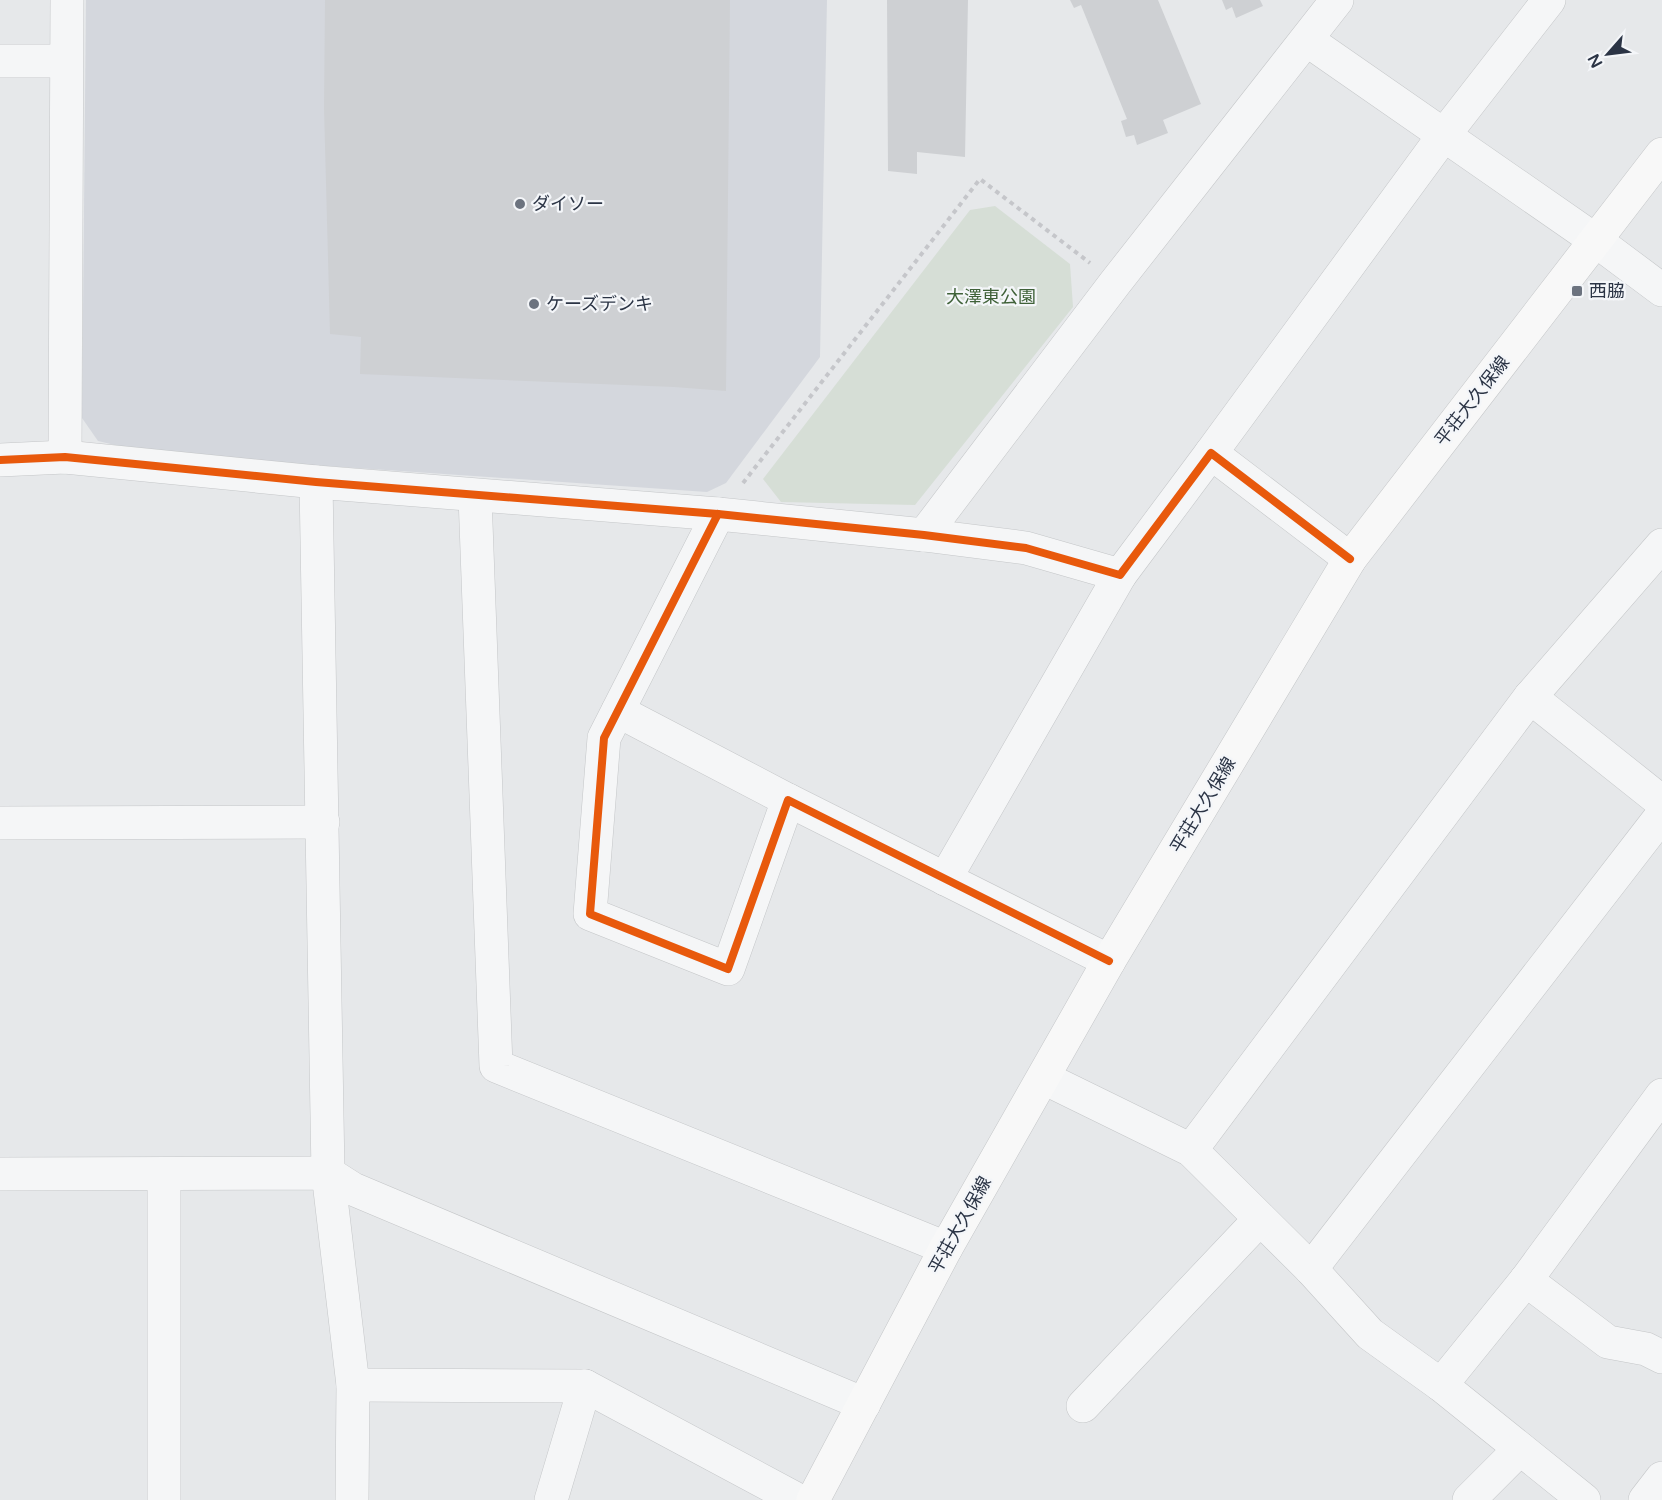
<svg xmlns="http://www.w3.org/2000/svg" width="1662" height="1500" viewBox="0 0 1662 1500" font-family="'Varela Round','Noto Sans JP',sans-serif">
<rect width="100%" height="100%" fill="#e6e8ea"/>
<path fill="#d4d7dd" d="M86 0H827L820 357 726 483 707 492 153 454 98 441 82 418Z"/>
<path fill="#d6ded6" d="M995 206 1070 264 1073 307 915 505 781 502 763 479 970 210Z"/>
<g fill="#ced0d3">
<path d="M325 0H730L726 391 674 387 360 374 361 337 330 334 324 108Z"/>
<path d="M887 0H968L965 157 917 152V174L888 171Z"/>
<path d="M1070 0H1158L1201 104 1163 120 1168 133 1137 145 1134 135 1126 137 1121 121 1127 119 1081 5 1074 8Z"/>
<path d="M1222 0H1260L1263 6 1236 18 1232 7 1226 10Z"/>
</g>
<g fill="none" stroke-linecap="round" stroke-linejoin="round">
<g stroke="#c4c6c8" stroke-width="34">
<g id="street">
<path d="M1307 40 1595 240 1662 290"/>
<path d="M0 61H66"/>
<path d="M1211 453 1444 135 1549 0"/>
<path d="M65 457 67 0"/>
<path d="M0 460 65 457 316 482 718 514 924 535 1026 548 1120 575 1211 453 1350 559"/>
<path d="M316 482 328 1173 353 1385 352 1500"/>
<path d="M475 496 496 1066 946 1248"/>
<path d="M718 514 604 738 590 914 728 969 788 800 1109 961"/>
<path d="M924 535 1115 283 1337 0"/>
<path d="M1530 697 1662 802"/>
<path d="M618 711 788 800"/>
<path d="M0 823 323 822"/>
<path d="M945 879 1120 575"/>
<path d="M1044 1078 1191 1150 1311 1269 1370 1334 1441 1385 1584 1500"/>
<path d="M1191 1150 1530 697 1662 545"/>
<path d="M0 1174 328 1173 353 1189 864 1404"/>
<path d="M1311 1269 1662 815"/>
<path d="M1526 1280 1608 1342 1646 1349 1662 1357"/>
<path d="M353 1385 585 1386 798 1500"/>
<path d="M1441 1385 1526 1280 1662 1095"/>
<path d="M1083 1406 1260 1219"/>
<path d="M164 1500V1174"/>
<path d="M551 1500 585 1386"/>
<path d="M1469 1500 1520 1449"/>
<path d="M1645 1500 1662 1478"/>
</g>
</g>
<g stroke="#c4c6c8" stroke-width="34">
<path id="secondary" d="M813 1500 946 1248 1109 961 1350 559 1662 154"/>
</g>
<path stroke="#c5c6ca" stroke-width="4" stroke-dasharray="4.5 4.5" stroke-linecap="butt" d="M743 483 980 179 1090 263"/>
<use href="#street" stroke="#f5f6f7" stroke-width="33"/>
<use href="#secondary" stroke="#f8f8f8" stroke-width="33"/>
<g stroke="#f4f6f9" stroke-width="11">
<g id="cycleway">
<path d="M0 460 65 457 316 482 718 514 924 535 1026 548 1120 575 1211 453 1350 559"/>
<path d="M718 514 604 738 590 914 728 969 788 800 1109 961"/>
</g>
</g>
<use href="#cycleway" stroke="#e8590c" stroke-width="8"/>
</g>
<g fill="#6c737f" stroke="#f4f6f9" stroke-width="2">
<circle cx="520" cy="204" r="6"/>
<rect x="1571" y="285" width="12" height="12" rx="3"/>
<circle cx="534" cy="304" r="6"/>
</g>
<g text-anchor="middle" dominant-baseline="central" stroke-width="4.5" stroke-linejoin="round" paint-order="stroke">
<g font-size="18" fill="#2b3445" stroke="#f4f6f9" text-anchor="start">
<text x="532" y="204">ダイソー</text>
<text x="1589" y="291">西脇</text>
<text x="546" y="304">ケーズデンキ</text>
</g>
<g font-size="18" fill="#3f6138" stroke="#f4f6f9">
<text x="991" y="297">大澤東公園</text>
</g>
<g font-size="18" fill="#2b3445" stroke="#f4f6f9">
<text transform="translate(1472 401) rotate(-52)">平荘大久保線</text>
<text transform="translate(1203 805) rotate(-59)">平荘大久保線</text>
<text transform="translate(960 1225) rotate(-61)">平荘大久保線</text>
</g>
</g>
<g transform="translate(1608 54) rotate(242)" stroke="#f4f6f9" stroke-width="4.5" paint-order="stroke">
<path d="M0-4.5L10 22L0 15L-10 22Z" fill="#2b3445"/>
<text y="-9" font-size="16" font-weight="bold" text-anchor="middle" fill="#2b3445">N</text>
</g>
</svg>
